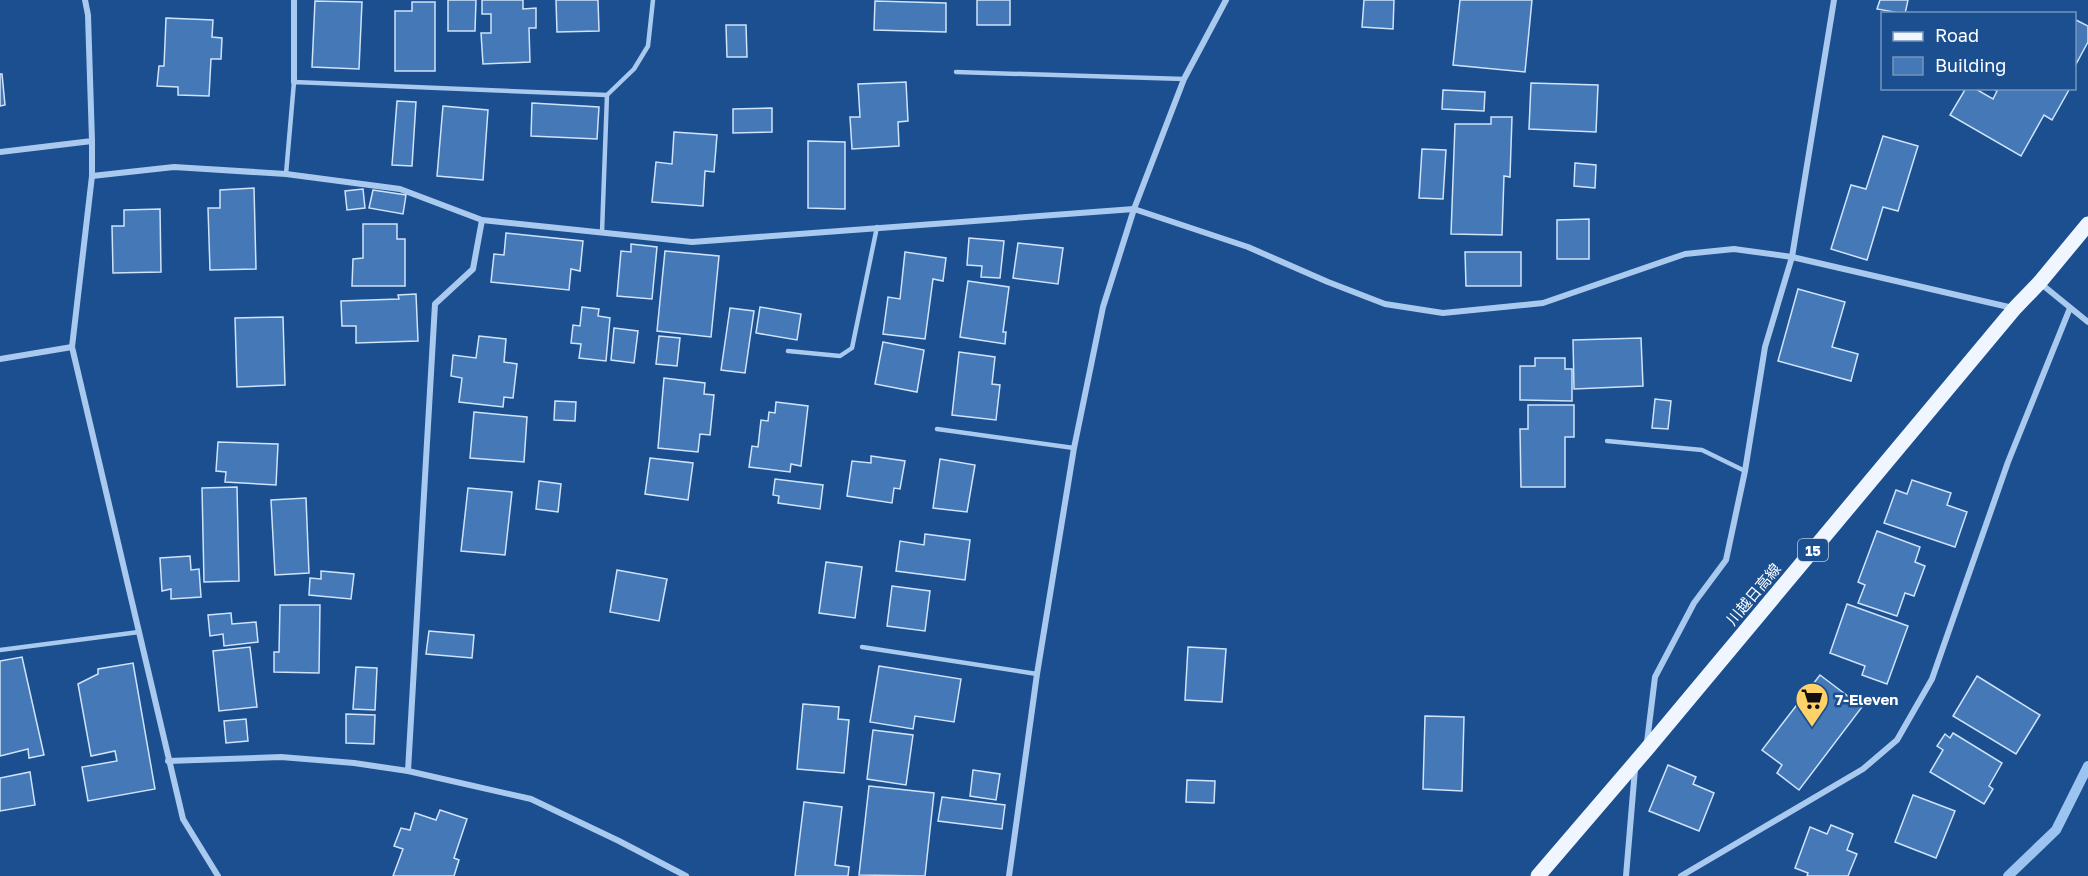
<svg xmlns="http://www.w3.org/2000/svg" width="2088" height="876" viewBox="0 0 2088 876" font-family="'Golos Text','Noto Sans JP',sans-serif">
<rect width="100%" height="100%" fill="#1b4f8f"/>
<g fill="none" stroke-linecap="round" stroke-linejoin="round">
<path stroke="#9cc4f0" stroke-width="10" d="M2008 876 2056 830 2088 766"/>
</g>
<g fill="#4478b7" stroke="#cfe3fa" stroke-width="1.5">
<path d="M448 0H476L475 31H448Z"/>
<path d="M482 0H523V9L536 8V28H529L530 62 483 64 481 33H491V14H482Z"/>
<path d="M556 0H598L599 31 557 32Z"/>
<rect x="977" y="0" width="33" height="25"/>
<path d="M1364 0H1394L1393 29 1362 27Z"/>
<path d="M1460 0H1532L1525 72 1453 65Z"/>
<path d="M1880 0H1908L1905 14 1877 9Z"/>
<path d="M315 1 362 2 359 69 312 67Z"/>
<path d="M875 1 946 3V32L874 30Z"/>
<path d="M412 2H435V71H395V11H412Z"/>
<path d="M166 18 213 20 212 37 222 38 221 59H211L209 96 178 95V87L157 86 159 66H164Z"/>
<path d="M2074 19 2088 26V42L2075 66Z"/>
<path d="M726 25H746L747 57H727Z"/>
<path d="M0 74H2L5 105 0 106Z"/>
<path d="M906 82 908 121 898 122 899 146 852 149 850 117H860L858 84Z"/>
<path d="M1531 83 1598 85 1596 132 1529 129Z"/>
<path d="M1966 88H1974L1993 99 1997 91 1992 88H2070L2052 120 2044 115 2021 156 1950 115Z"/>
<path d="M1443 90 1485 92 1484 111 1442 109Z"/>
<path d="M397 101 416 102 412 166 392 165Z"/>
<path d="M532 103 599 107 597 139 531 136Z"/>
<path d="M443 106 488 110 483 180 437 176Z"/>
<path d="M772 108V132L733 133V109Z"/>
<path d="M1491 117H1512L1510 177 1504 176 1502 235 1451 234 1455 124H1491Z"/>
<path d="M674 132 717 135 714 172 705 171 703 206 652 202 656 162 672 164Z"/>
<path d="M1883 136 1918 146 1898 211 1883 207 1867 260 1831 249 1851 185 1866 189Z"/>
<path d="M808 141 845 142V209L808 208Z"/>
<path d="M1422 149 1446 150 1443 199 1419 198Z"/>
<path d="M1575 163 1596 165 1595 188 1574 186Z"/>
<path d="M254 188 256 269 210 270 208 208H220V190Z"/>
<path d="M363 189 365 208 347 210 345 191Z"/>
<path d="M373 190 406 195 403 214 369 208Z"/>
<path d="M160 209 161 272 113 273 112 226H124V210Z"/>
<path d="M1589 219V259H1557V220Z"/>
<path d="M363 224H397V239H405V286H352L353 259 363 258Z"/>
<path d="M506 233 583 241 580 271 571 269 569 290 491 282 494 254 504 255Z"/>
<path d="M969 238 1004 241 1000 278 981 277 982 266 967 265Z"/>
<path d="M1018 243 1063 248 1058 284 1013 278Z"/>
<path d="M631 244 657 247 652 299 617 296 621 251 631 252Z"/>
<path d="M665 251 719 256 711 337 657 331Z"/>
<path d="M905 252 946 258 943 281 933 279 925 339 883 334 888 297 900 299Z"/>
<path d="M1465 252H1521V286H1466Z"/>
<path d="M968 281 1009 287 1003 332H1006L1005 344 960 337Z"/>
<path d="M1798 289 1845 302 1832 347 1858 354 1851 381 1778 361Z"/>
<path d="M416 294 418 341 356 343V326H342L341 301 399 299 398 295Z"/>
<path d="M582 307 599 309 598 316 610 318 606 361 579 358 581 344 571 343 573 325 580 326Z"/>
<path d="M760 307 801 314 797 340 756 333Z"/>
<path d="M730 308 754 311 745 373 721 370Z"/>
<path d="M283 317 285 385 237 387 235 318Z"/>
<path d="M614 328 638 331 634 363 611 360Z"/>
<path d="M479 336 506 339 504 362 517 364 513 398 504 397 503 407 459 402 462 378 451 376 453 355 476 358Z"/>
<path d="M659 336 680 338 677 366 656 364Z"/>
<path d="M1641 338 1643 386 1574 389 1573 340Z"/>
<path d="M883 342 924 350 917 392 875 384Z"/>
<path d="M959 352 995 357 992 384 1000 385 996 420 952 415Z"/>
<path d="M1535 358H1565V369H1572V401L1520 400V366H1535Z"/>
<path d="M664 378 705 383 704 394 714 395 710 435 700 434 698 452 658 448Z"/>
<path d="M1655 399 1671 401 1668 429 1652 428Z"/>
<path d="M555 401 576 402 575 421 554 420Z"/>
<path d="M776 402 808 406 801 466 791 464 790 472 749 467 752 446 758 447 761 420 768 421 769 412 775 413Z"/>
<path d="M1528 405H1574V437H1565V487H1521L1520 429H1528Z"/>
<path d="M474 412 527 417 524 462 470 458Z"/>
<path d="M218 442 278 444 276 485 225 482 226 472 216 471Z"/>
<path d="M871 456 905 461 900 489 894 488 892 503 847 496 852 461 871 463Z"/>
<path d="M650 458 693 463 688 500 645 494Z"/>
<path d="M940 459 975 465 967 512 933 508Z"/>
<path d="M775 479 823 485 820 509 778 503 779 496 773 495Z"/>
<path d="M1912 480 1951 493 1947 505 1967 512 1955 547 1884 523 1896 490 1907 494Z"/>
<path d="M539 481 561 484 558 512 536 509Z"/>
<path d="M237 487 239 581 204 582 202 488Z"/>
<path d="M468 488 512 492 505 555 461 551Z"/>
<path d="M306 498 309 573 275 575 271 500Z"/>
<path d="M1877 531 1920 547 1915 562 1925 566 1914 596 1905 593 1897 616 1858 603 1865 585 1858 582Z"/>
<path d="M925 534 970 540 965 580 896 571 900 541 924 545Z"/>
<path d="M190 556 191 570 199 569 201 597 171 599V589L162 591 160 558Z"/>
<path d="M826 562 862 567 855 618 819 613Z"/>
<path d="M617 570 667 579 659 621 610 612Z"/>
<path d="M321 571 354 574 351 599 309 595 310 578 321 579Z"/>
<path d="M892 586 930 591 925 631 887 626Z"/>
<path d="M1847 604 1908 626 1887 684 1862 675 1865 666 1830 653Z"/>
<path d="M280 605H320L319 673 274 672V652H279Z"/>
<path d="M231 613 232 624 256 622 258 642 224 646 223 634 210 636 208 615Z"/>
<path d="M429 631 474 635 472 658 426 654Z"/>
<path d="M250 647 257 707 219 711 213 651Z"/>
<path d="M1188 647 1226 649 1222 702 1185 700Z"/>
<path d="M22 657 44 755 29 758 28 749 0 756V661Z"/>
<path d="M133 663 155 789 88 801 82 767 117 761 115 751 91 756 78 684 98 674V669Z"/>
<path d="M879 666 961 679 954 722 915 716 913 729 870 722Z"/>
<path d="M356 667 377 668 375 710 353 709Z"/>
<path d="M1820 675 1862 707 1799 790 1777 773 1782 765 1762 750Z"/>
<path d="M1977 676 2040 715 2016 754 1953 716Z"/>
<path d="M803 704 839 707 838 719 849 720 844 773 797 769Z"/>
<path d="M346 714 375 715 374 744 346 743Z"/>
<path d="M1425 716 1464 717 1462 791 1423 789Z"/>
<path d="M246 719 248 741 226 743 224 721Z"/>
<path d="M873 730 913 735 906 785 867 779Z"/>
<path d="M1953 733 2002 763 1989 786 1993 789 1984 804 1930 772 1943 750 1937 746 1945 734 1950 738Z"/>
<path d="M1668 765 1696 777 1693 784 1714 793 1699 831 1649 811Z"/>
<path d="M973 770 1000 774 996 800 970 796Z"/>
<path d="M30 772 35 805 0 811V778Z"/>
<path d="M1187 780 1215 781 1214 803 1186 802Z"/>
<path d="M869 786 934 793 925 876 859 875Z"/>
<path d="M1913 795 1955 811 1936 858 1895 842Z"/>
<path d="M942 797 1005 805 1002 829 938 821Z"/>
<path d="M804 802 842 807 835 865 849 867 848 876H795Z"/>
<path d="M440 810 467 819 454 858 459 860 454 876H393L403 849 394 846 401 828 410 830 415 813 436 820Z"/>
<path d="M1831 825 1853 834 1847 850 1857 854 1848 876H1807L1808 873 1795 868 1810 827 1827 834Z"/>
</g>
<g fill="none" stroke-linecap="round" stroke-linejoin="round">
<g stroke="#a9c9ee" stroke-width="4.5">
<path d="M956 72 1184 79"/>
<path d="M286 174 294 82 607 95 634 69 648 46 653 0"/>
<path d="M602 232 607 95"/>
<path d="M788 351 840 356 852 348 877 227"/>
<path d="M937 429 1074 448"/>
<path d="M1607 441 1702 450 1745 471"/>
<path d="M862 647 1037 674"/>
<path d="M0 650 139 632"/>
</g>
<g stroke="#a9c9ee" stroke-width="6">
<path d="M294 82V0"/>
<path d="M0 152 92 141 88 15 85 0"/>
<path d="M92 176 174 167 286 174 400 189 482 220 692 242 1134 209 1248 247 1328 282 1385 304 1443 313 1543 303 1685 254 1734 249 1792 257 2013 308"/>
<path d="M2040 283 2088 322"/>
<path d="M72 347 92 176V141"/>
<path d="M0 359 72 347 183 819 218 876"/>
<path d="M1647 742 1655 677 1694 603 1726 560 1745 471 1765 347 1792 257 1834 0"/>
<path d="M168 761 281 757 354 763 408 771 531 799 619 841 686 876"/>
<path d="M408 771 435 304 473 269 482 220"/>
<path d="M1009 876 1037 674 1074 448 1103 307 1134 209 1184 79 1226 0"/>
<path d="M1626 876 1635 769"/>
<path d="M1681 876 1863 769 1897 740 1932 679 2008 462 2070 308"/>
</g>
<path stroke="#f0f6ff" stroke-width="15" d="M1538 876 1646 750 2015 308 2040 282 2088 224"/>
</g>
<defs>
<g id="supermarket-pin" transform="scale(1.725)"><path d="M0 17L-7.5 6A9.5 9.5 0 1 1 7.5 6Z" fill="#ffd166" stroke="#1b4f8f"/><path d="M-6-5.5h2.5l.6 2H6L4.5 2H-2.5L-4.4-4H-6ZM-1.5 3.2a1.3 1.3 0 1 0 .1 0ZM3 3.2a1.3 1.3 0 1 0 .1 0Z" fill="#111"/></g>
</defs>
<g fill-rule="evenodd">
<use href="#supermarket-pin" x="1812" y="699"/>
</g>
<g text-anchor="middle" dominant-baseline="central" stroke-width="5" stroke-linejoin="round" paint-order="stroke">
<rect fill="#1b4f8f" stroke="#bbcadd" stroke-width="1.5" x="1798" y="539" width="30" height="22" rx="4.5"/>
<g font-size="14" font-weight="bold" fill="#fff">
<text x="1813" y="550">15</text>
</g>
<g font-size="15" fill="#fff" stroke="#1b4f8f">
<text transform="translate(1753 594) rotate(-50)">川越日高線</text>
</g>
<g font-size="15" font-weight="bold" fill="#fff" stroke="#1b4f8f" text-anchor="start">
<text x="1835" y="699">7-Eleven</text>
</g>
</g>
<rect x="1881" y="12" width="195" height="78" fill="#1b4f8f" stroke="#7695bc" stroke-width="1.5"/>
<rect x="1893" y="32" width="30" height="9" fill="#f0f6ff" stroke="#7695bc" stroke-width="1.5"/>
<text x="1935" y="42" font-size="18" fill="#ffffff">Road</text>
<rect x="1893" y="57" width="30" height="18" fill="#4478b7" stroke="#7695bc" stroke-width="1.5"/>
<text x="1935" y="72" font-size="18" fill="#ffffff">Building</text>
</svg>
